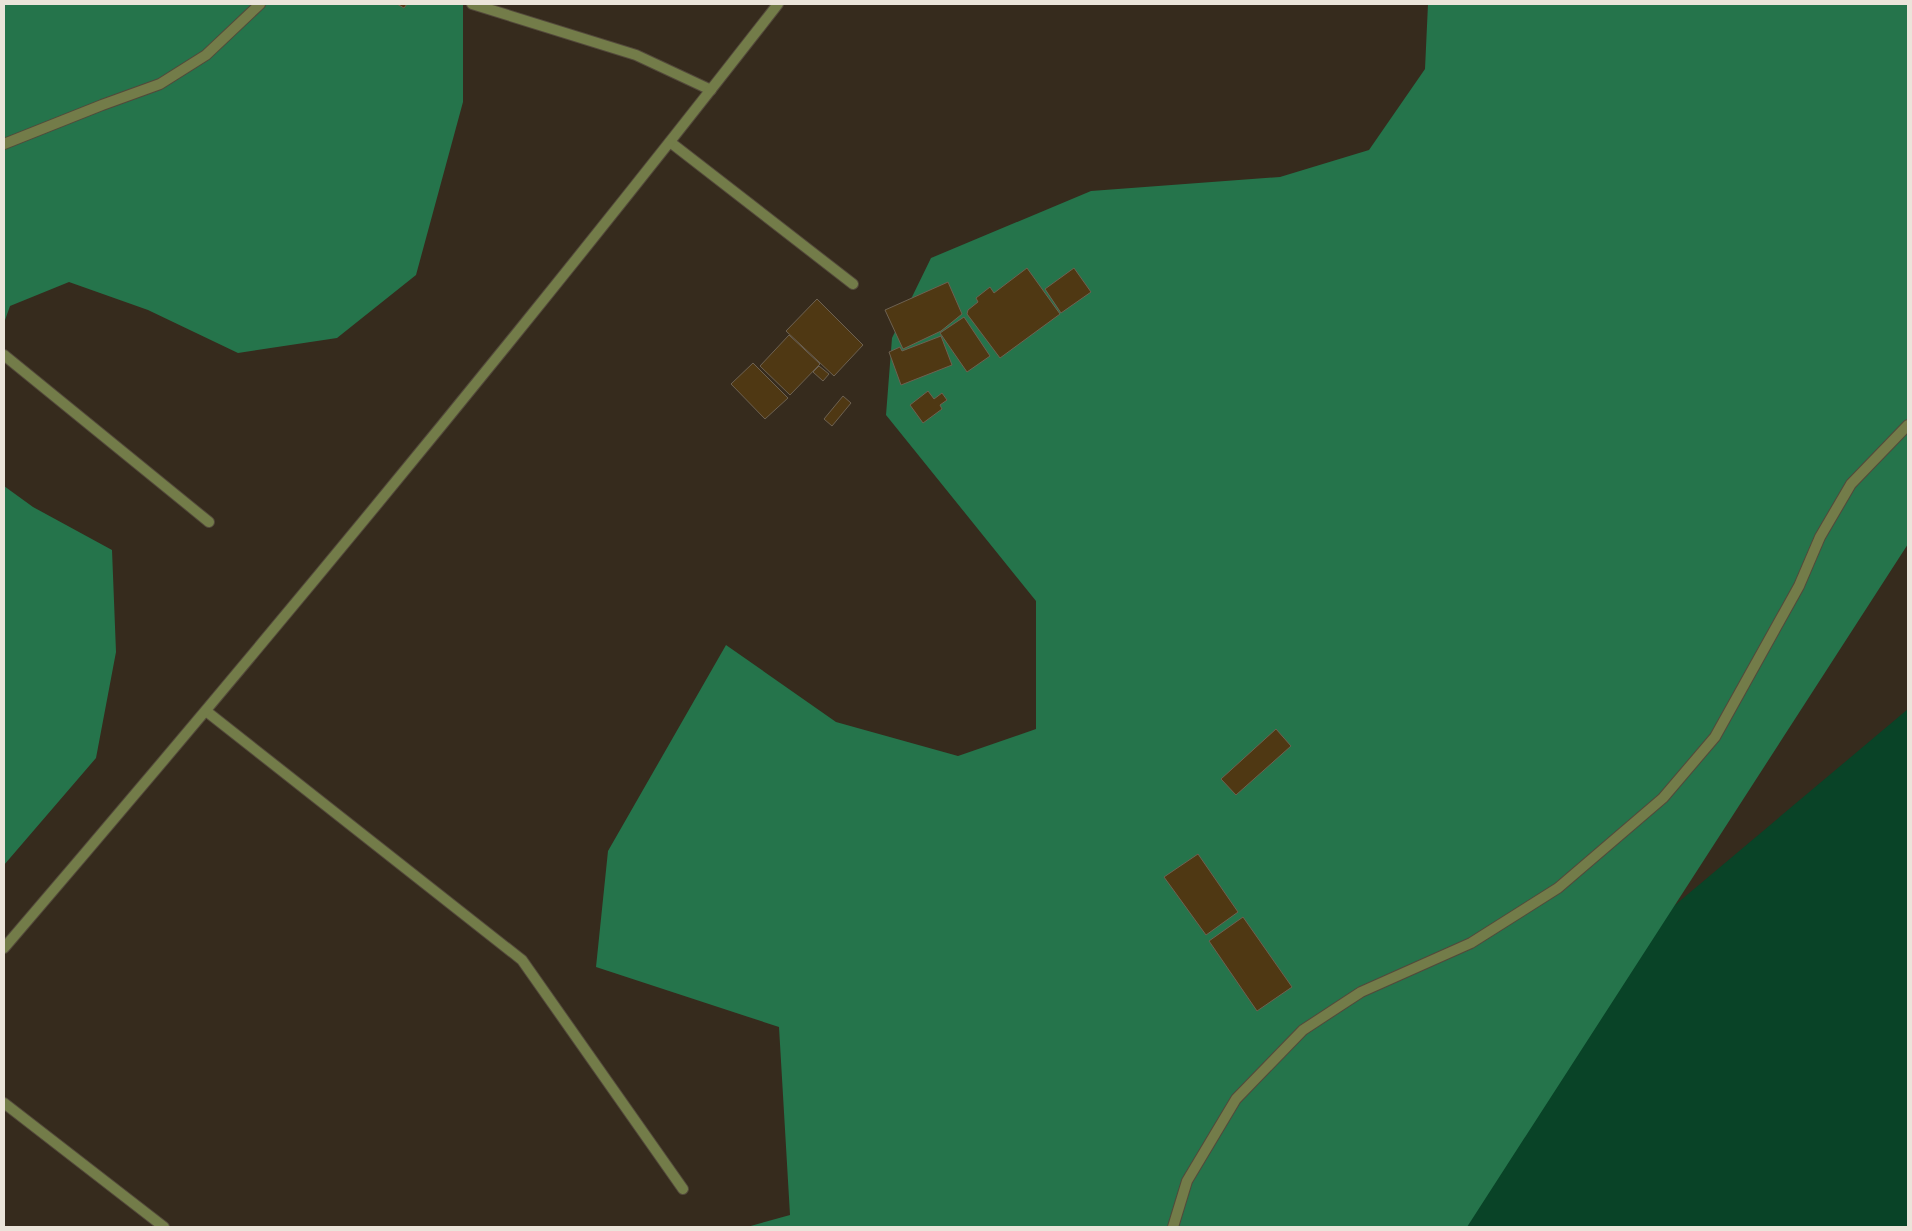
<svg xmlns="http://www.w3.org/2000/svg" width="1912" height="1231" viewBox="0 0 1912 1231" font-family="'Fira Sans',sans-serif">
<rect width="100%" height="100%" fill="#362b1d"/>
<path fill="#094327" d="M1908 709V1227H1292Z"/>
<g fill="#25744b">
<path d="M4 4H463V102L416 275 337 338 238 353 148 310 69 282 10 306 4 323Z"/>
<path d="M1428 4H1908V544L1467 1227H747L790 1215 779 1027 596 967 608 851 726 645 836 722 958 756 1036 729V601L886 415 892 338 931 258 1091 191 1280 177 1369 150 1425 69Z"/>
<path d="M4 486 33 507 112 550 116 652 96 758 4 865Z"/>
</g>
<g fill="#4f3813" stroke="#6d6151">
<path d="M397 4H407L404 8Z"/>
<path d="M1027 268 1060 314 1000 358 967 314 968 310 978 302 976 298 990 287 994 293Z"/>
<path d="M1074 268 1091 292 1061 313 1045 289Z"/>
<path d="M948 282 962 314 941 331 903 349 885 310Z"/>
<path d="M817 299 863 345 834 376 786 331Z"/>
<path d="M964 317 990 356 967 372 940 333Z"/>
<path d="M789 335 820 364 790 395 760 366Z"/>
<path d="M941 336 952 365 901 385 889 352 900 347 902 351Z"/>
<path d="M753 363 788 398 765 419 731 384Z"/>
<path d="M819 366 829 374 823 381 813 372Z"/>
<path d="M928 391 934 399 942 393 947 400 940 405 942 409 923 423 910 405Z"/>
<path d="M843 396 851 403 832 426 824 419Z"/>
<path d="M1276 729 1291 746 1236 795 1221 779Z"/>
<path d="M1198 854 1238 912 1206 935 1164 877Z"/>
<path d="M1243 917 1292 987 1257 1011 1209 941Z"/>
</g>
<g fill="none" stroke-linecap="round" stroke-linejoin="round">
<g stroke="#53493b" stroke-width="12">
<g id="street">
<path d="M472 4 636 55 711 90"/>
<path d="M670 142 853 284"/>
<path d="M4 144 102 105 160 84 206 55 260 4"/>
<path d="M4 355 209 522"/>
<path d="M206 711 522 960 683 1189"/>
<path d="M4 948C269 639 528 325 778 4"/>
<path d="M4 1103 164 1227"/>
<path d="M1173 1227 1187 1181 1236 1099 1303 1030 1361 992 1471 943 1558 888 1663 798 1715 737 1799 586 1820 537 1851 484 1908 425"/>
</g>
</g>
<use href="#street" stroke="#737c49" stroke-width="10"/>
</g>
<rect width="1912" height="1231" fill="none" stroke="#ebe4da" stroke-width="10"/>
</svg>
